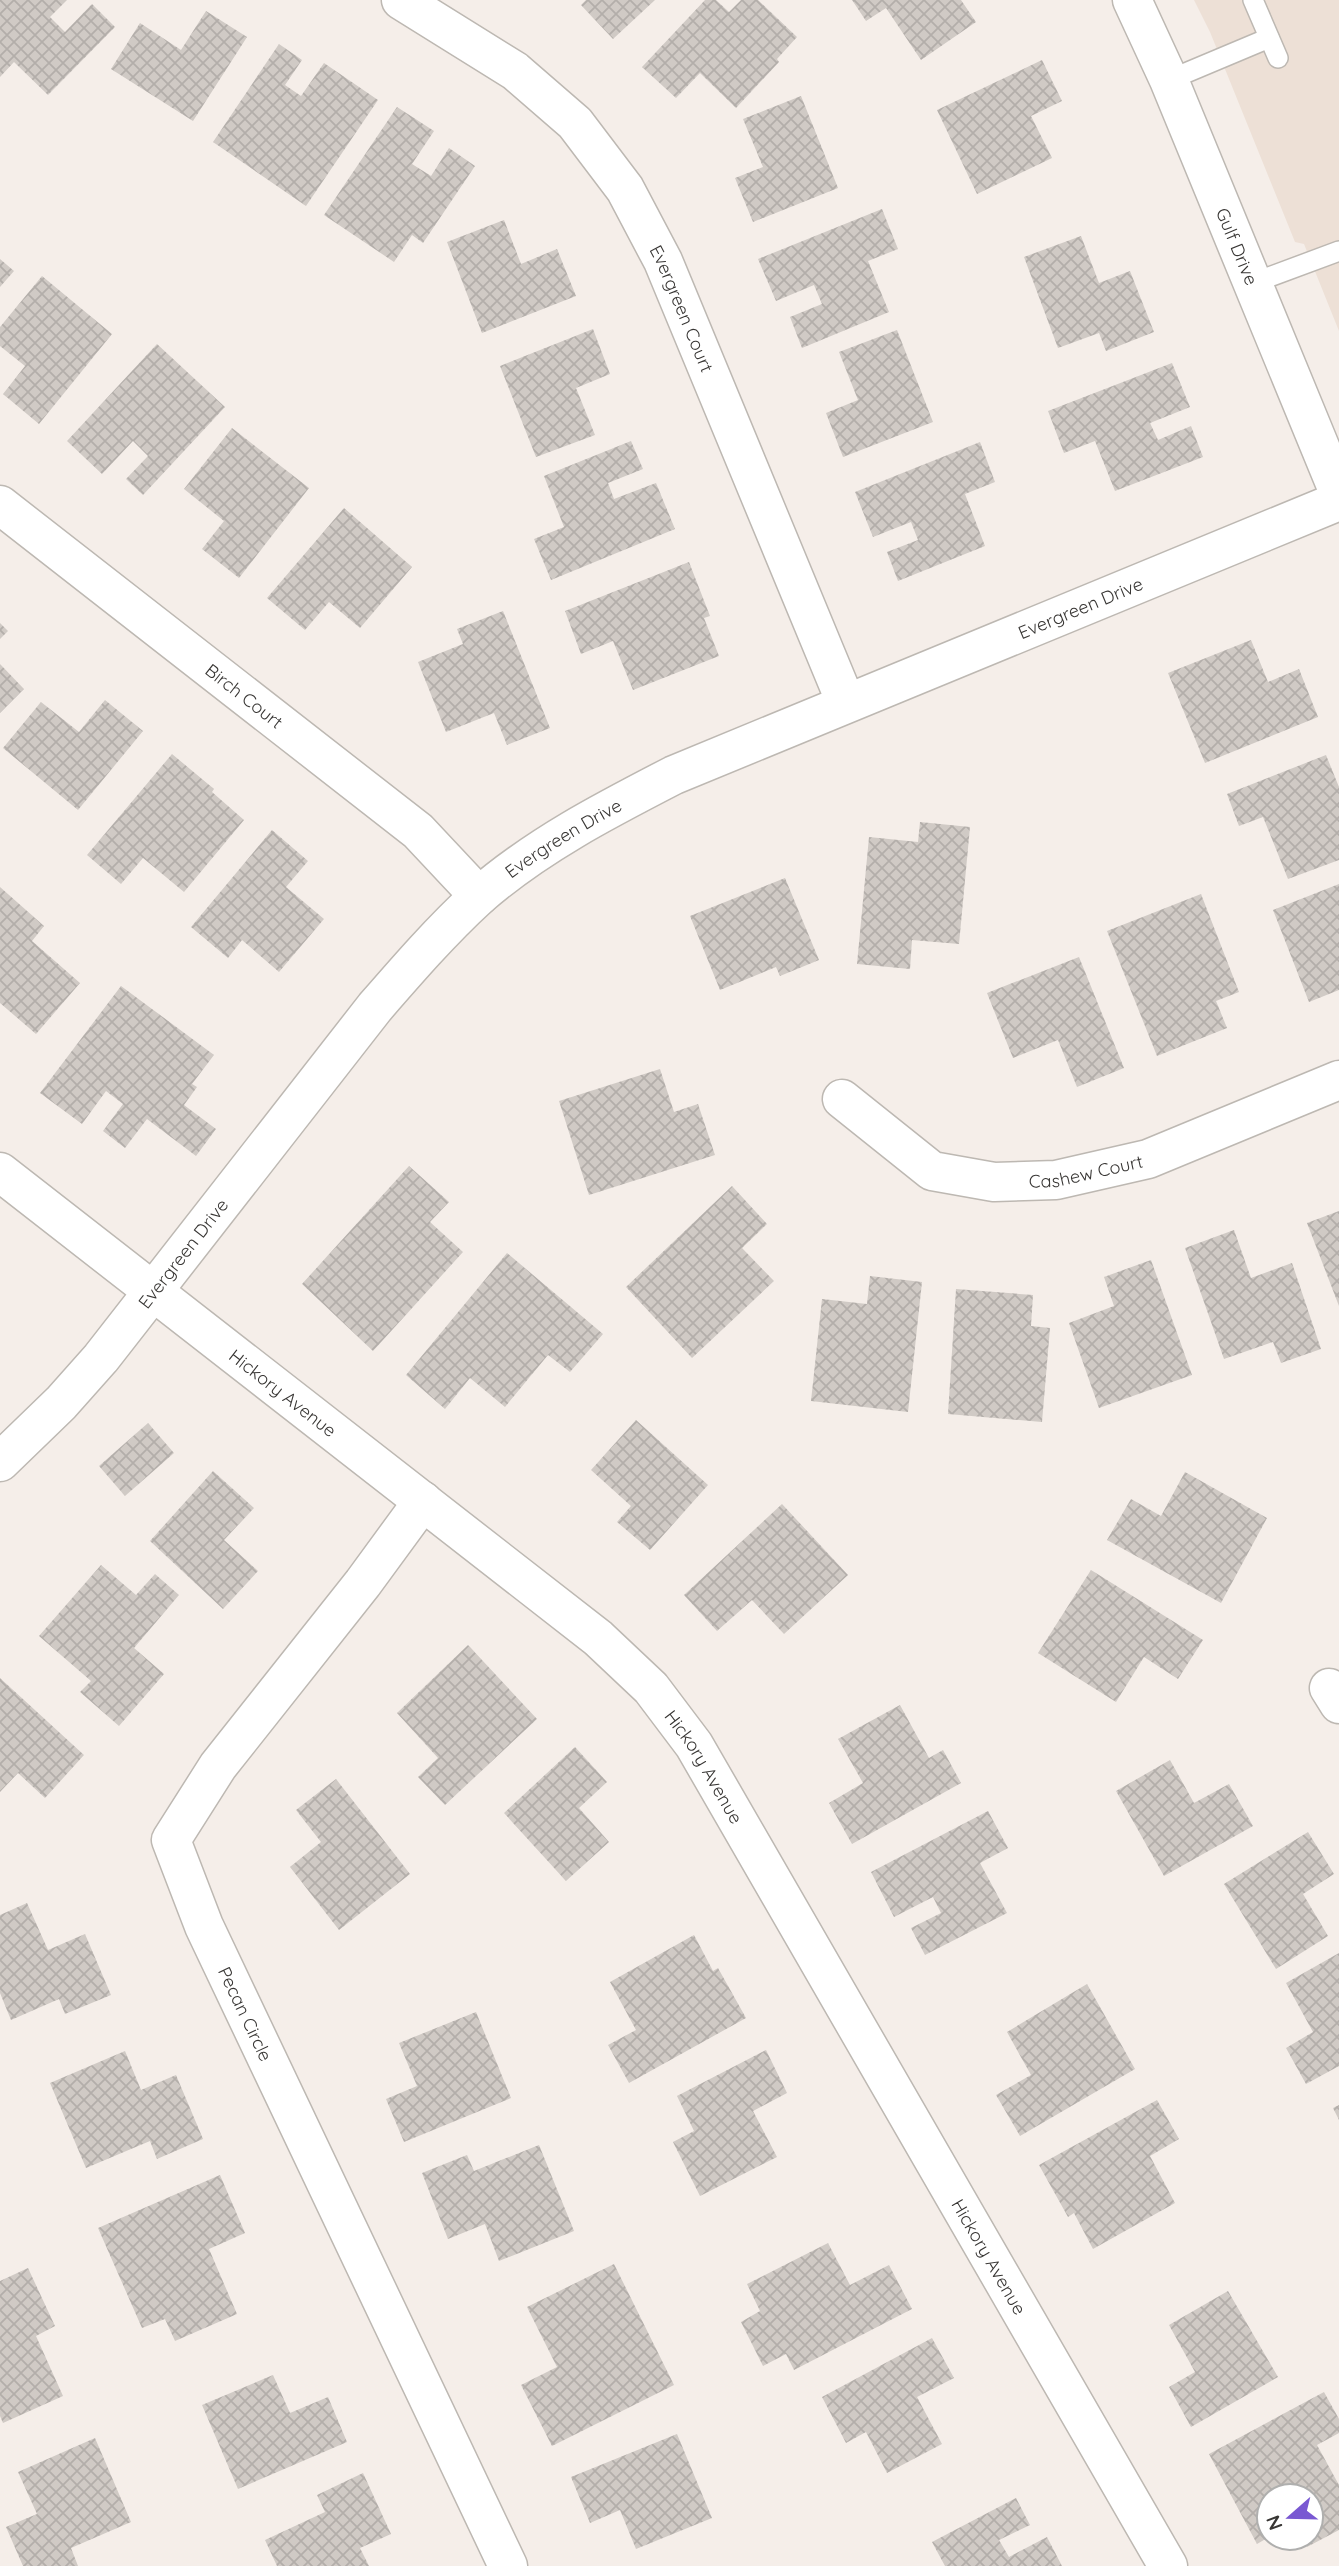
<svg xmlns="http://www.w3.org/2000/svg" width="1339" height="2566" viewBox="0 0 1339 2566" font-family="Quicksand,sans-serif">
<defs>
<pattern id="building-cross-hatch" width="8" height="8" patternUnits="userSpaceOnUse" patternTransform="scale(1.75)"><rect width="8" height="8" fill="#d0cac5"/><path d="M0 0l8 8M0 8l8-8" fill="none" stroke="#b3aeaa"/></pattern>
</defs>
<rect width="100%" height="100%" fill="#f5eee9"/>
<path fill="#ede0d6" d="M1194 0H1339V331L1304 244 1295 242 1210 32Z"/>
<g fill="url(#building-cross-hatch)">
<path d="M0 0H67L50 17 65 32 92 4 115 27 48 95 14 62 0 77Z"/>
<path d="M586 0H655L613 39 581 5Z"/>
<path d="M705 0H716L729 12 741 0H758L797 37 777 59 779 62 736 108 700 73 676 98 642 67Z"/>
<path d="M852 0H961L976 22 921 60 886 8 866 21Z"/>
<path d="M206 11 247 37 193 121 111 69 140 23 181 50Z"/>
<path d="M279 44 302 60 285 85 301 96 324 63 378 100 306 206 213 142Z"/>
<path d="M1042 60 1062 101 1031 116 1052 158 977 194 937 110Z"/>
<path d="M801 96 838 188 753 222 735 178 763 167 743 119Z"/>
<path d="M397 107 434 131 412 164 431 176 449 148 475 166 423 243 412 235 394 262 324 215Z"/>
<path d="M882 209 898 249 868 261 889 312 802 348 790 317 822 304 814 285 776 301 758 259Z"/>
<path d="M504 220 521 264 557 249 576 296 482 333 447 242Z"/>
<path d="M1081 236 1099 283 1130 271 1154 332 1106 351 1099 333 1058 348 1024 257Z"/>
<path d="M0 259 14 271 0 287Z"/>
<path d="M42 276 112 334 39 424 3 394 25 366 0 346V327Z"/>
<path d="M593 329 610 374 576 388 595 435 536 457 500 366Z"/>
<path d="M897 330 933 422 843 457 826 413 858 400 839 352Z"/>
<path d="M157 344 225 407 143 495 126 479 148 456 133 441 102 474 67 441Z"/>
<path d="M1172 363 1190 407 1150 423 1158 440 1191 426 1203 457 1115 491 1095 441 1064 453 1048 411Z"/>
<path d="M232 428 309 488 239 578 202 549 224 521 184 489Z"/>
<path d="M631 441 643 469 608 483 614 499 656 483 675 529 551 580 534 539 564 527 544 476Z"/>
<path d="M980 442 995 482 965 494 985 546 898 581 887 552 918 540 911 522 873 537 855 492Z"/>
<path d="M344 508 412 567 360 628 329 602 305 630 267 598Z"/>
<path d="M689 562 710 616 704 618 719 656 633 690 613 641 581 654 565 611Z"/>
<path d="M503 611 550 728 507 745 494 713 446 732 418 662 463 644 457 629Z"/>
<path d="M0 623 8 631 0 639Z"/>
<path d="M1251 640 1268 682 1299 669 1318 717 1205 763 1168 673Z"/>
<path d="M0 664 24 689 0 713Z"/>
<path d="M105 700 143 731 78 810 3 748 41 702 79 732Z"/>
<path d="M172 754 214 789 212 792 244 820 184 892 143 858 121 884 87 855Z"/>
<path d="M1326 755 1339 787V860L1288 879 1263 817 1239 826 1227 794Z"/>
<path d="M920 822 970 827 959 944 912 940 910 969 857 964 869 837 918 842Z"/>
<path d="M272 830 308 861 286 887 324 919 279 972 242 940 228 958 191 927Z"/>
<path d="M785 878 819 960 780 976 776 967 720 990 690 916Z"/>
<path d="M1339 884V990L1309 1002 1273 910Z"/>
<path d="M0 887 44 926 32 941 80 983 36 1034 0 1003Z"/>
<path d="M1201 894 1239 992 1216 1001 1227 1028 1157 1056 1107 931Z"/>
<path d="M1079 957 1124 1068 1077 1087 1058 1040 1013 1058 987 993Z"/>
<path d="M121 986 214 1055 192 1084 197 1087 184 1105 216 1129 196 1156 147 1119 125 1148 103 1131 123 1104 106 1091 82 1124 40 1093Z"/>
<path d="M660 1069 674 1112 698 1104 715 1155 589 1195 559 1101Z"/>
<path d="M409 1166 449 1202 430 1222 463 1252 373 1351 302 1284Z"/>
<path d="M732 1186 767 1224 742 1248 774 1281 692 1358 626 1287Z"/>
<path d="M1339 1211V1306L1307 1223Z"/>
<path d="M1234 1230 1251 1278 1292 1263 1321 1349 1281 1363 1273 1342 1224 1359 1185 1248Z"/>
<path d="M507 1253 603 1334 570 1372 548 1355 505 1407 470 1378 445 1409 406 1375Z"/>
<path d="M1151 1260 1192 1375 1099 1408 1069 1323 1114 1306 1104 1277Z"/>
<path d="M870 1276 922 1282 908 1412 811 1401 822 1299 867 1304Z"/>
<path d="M956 1289 1033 1295 1031 1326 1050 1328 1042 1422 948 1414Z"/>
<path d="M636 1420 708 1485 650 1550 617 1522 631 1506 591 1470Z"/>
<path d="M148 1423 174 1453 125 1496 99 1466Z"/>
<path d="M213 1471 254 1508 224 1540 258 1571 223 1609 150 1541Z"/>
<path d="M1185 1472 1267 1518 1221 1603 1107 1540 1131 1499 1161 1516Z"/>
<path d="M782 1504 848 1575 784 1634 752 1600 717 1631 684 1595Z"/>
<path d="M101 1565 136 1595 155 1574 179 1595 134 1648 164 1674 119 1726 80 1692 91 1681 39 1636Z"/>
<path d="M1091 1570 1203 1640 1178 1679 1144 1657 1116 1702 1038 1653Z"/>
<path d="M468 1645 537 1719 445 1805 418 1777 438 1758 397 1713Z"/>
<path d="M0 1678 84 1755 45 1798 18 1773 0 1792Z"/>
<path d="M900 1705 929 1758 943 1750 961 1783 852 1844 829 1803 863 1783 838 1739Z"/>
<path d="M575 1747 607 1782 579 1808 609 1842 566 1881 504 1813Z"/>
<path d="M1170 1760 1194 1803 1229 1784 1253 1826 1164 1876 1116 1791Z"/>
<path d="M336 1779 410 1874 339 1930 290 1867 321 1842 296 1810Z"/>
<path d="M988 1811 1008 1848 980 1863 1007 1913 925 1955 911 1928 941 1913 933 1897 894 1917 871 1872Z"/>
<path d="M1308 1832 1334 1874 1303 1894 1328 1936 1276 1969 1224 1884Z"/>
<path d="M27 1903 48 1950 85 1934 111 1995 65 2014 59 1999 11 2020 0 1993V1915Z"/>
<path d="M694 1935 713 1971 718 1968 746 2018 629 2083 608 2045 636 2030 610 1982Z"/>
<path d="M1339 1953V2066L1306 2084 1286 2048 1313 2032 1286 1983Z"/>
<path d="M1087 1984 1135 2069 1020 2136 996 2095 1031 2075 1007 2032Z"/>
<path d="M476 2012 511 2098 404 2142 386 2099 417 2086 399 2043Z"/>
<path d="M766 2050 787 2093 753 2111 777 2157 700 2196 673 2142 694 2131 677 2096Z"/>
<path d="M125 2051 141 2090 176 2075 203 2139 157 2159 150 2141 86 2168 50 2083Z"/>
<path d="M1157 2100 1179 2139 1150 2156 1175 2203 1093 2249 1074 2213 1068 2217 1039 2165Z"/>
<path d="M1339 2105V2120L1333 2108Z"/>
<path d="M539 2145 574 2231 499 2261 485 2224 448 2239 422 2173 467 2155 474 2171Z"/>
<path d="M220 2175 245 2233 209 2249 237 2314 175 2341 165 2319 142 2328 98 2228Z"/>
<path d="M828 2243 850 2285 889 2265 912 2309 794 2370 786 2354 763 2366 741 2322 760 2311 747 2284Z"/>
<path d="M614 2264 674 2385 552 2446 521 2385 557 2367 527 2307Z"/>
<path d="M28 2268 55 2326 36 2336 63 2396 3 2423 0 2416V2281Z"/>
<path d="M1228 2291 1278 2377 1191 2427 1169 2387 1195 2372 1169 2325Z"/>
<path d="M932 2338 954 2378 917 2397 942 2444 887 2473 866 2432 846 2443 822 2397Z"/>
<path d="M273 2375 290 2413 328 2397 347 2442 238 2489 202 2405Z"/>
<path d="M1324 2392 1339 2419V2433L1317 2445 1339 2485V2530L1307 2547 1302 2538H1311V2496H1269V2537L1257 2544 1209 2454Z"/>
<path d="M677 2434 712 2518 636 2549 620 2510 590 2523 571 2477Z"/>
<path d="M95 2438 131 2522 71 2548 78 2566H23L6 2527 37 2514 18 2472Z"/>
<path d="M363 2473 391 2534 360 2548 369 2566H277L265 2540 325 2512 317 2495Z"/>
<path d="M1016 2498 1030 2525 999 2540 1009 2557 1047 2537 1062 2566H945L932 2542Z"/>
</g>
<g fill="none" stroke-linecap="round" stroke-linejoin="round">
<g stroke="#bdb8b2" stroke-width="22">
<g id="lane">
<path d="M1253 0 1278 58"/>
<path d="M1169 80 1269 38"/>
<path d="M1253 283 1339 251"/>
</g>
</g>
<g stroke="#bdb8b2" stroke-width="41">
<g id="street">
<path id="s1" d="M401 0 515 71 575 123 625 189 663 261 846 703"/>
<path id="s2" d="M1132 0 1169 80 1339 493"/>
<path id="s3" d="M0 505 418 831 479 896"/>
<path id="s4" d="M842 1099 932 1171 994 1182 1056 1180 1148 1159 1339 1080"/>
<path id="s5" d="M0 1172 598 1638 651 1688 694 1745 1168 2566"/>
<path id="s6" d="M0 1462 61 1403 101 1358 375 1007C408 969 441 931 478 897 536 846 606 810 674 775L1339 501"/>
<path id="s7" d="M423 1501 363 1583 218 1766 171 1840 204 1926 508 2566"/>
<path d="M1329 1688 1339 1704"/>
</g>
</g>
<use href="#lane" stroke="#fff" stroke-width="19"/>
<use href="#street" stroke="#fff" stroke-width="38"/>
</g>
<g text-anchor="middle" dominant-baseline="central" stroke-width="5" stroke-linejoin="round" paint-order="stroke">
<g font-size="18" fill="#383634" stroke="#fff">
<text stroke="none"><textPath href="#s2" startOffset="268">Gulf Drive</textPath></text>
<text stroke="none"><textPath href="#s1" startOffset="429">Evergreen Court</textPath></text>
<text stroke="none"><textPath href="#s6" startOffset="1412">Evergreen Drive</textPath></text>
<text stroke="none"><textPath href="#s3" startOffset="310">Birch Court</textPath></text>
<text stroke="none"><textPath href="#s6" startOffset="845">Evergreen Drive</textPath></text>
<text stroke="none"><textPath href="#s4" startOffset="271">Cashew Court</textPath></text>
<text stroke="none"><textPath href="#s6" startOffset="278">Evergreen Drive</textPath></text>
<text stroke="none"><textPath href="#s5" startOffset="359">Hickory Avenue</textPath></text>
<text stroke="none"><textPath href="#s5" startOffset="926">Hickory Avenue</textPath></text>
<text stroke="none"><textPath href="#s7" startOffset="612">Pecan Circle</textPath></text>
<text stroke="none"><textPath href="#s5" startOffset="1493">Hickory Avenue</textPath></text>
</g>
</g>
<g transform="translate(1290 2517) rotate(250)"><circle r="33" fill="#ffffff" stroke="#afafae" stroke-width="2"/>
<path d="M0-5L12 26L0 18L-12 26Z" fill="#7958d2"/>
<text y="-10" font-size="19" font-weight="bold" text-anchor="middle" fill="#383634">N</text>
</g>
</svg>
